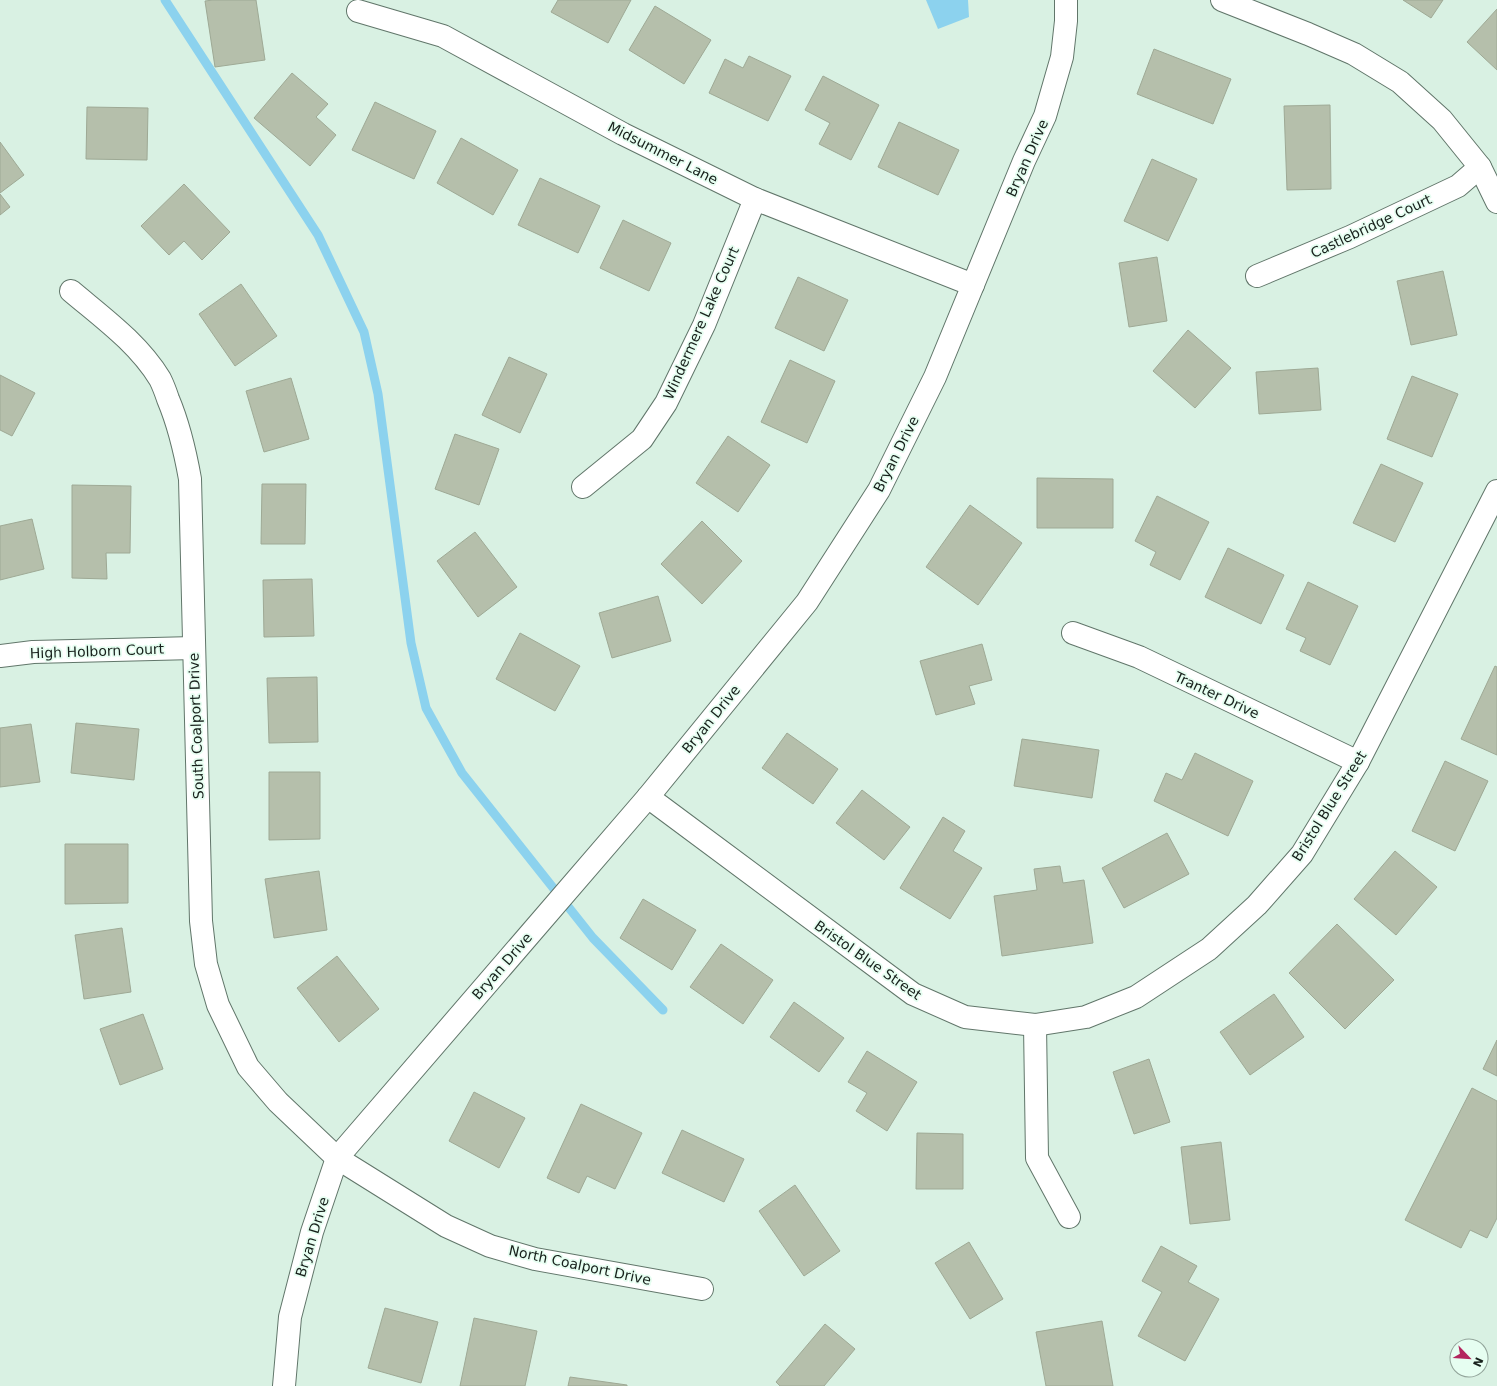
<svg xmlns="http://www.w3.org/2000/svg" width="1497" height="1386" viewBox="0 0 1497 1386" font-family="'DejaVu Sans',sans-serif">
<rect width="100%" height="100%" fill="#d9f1e3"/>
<path fill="#8cd2ee" d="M926 0H968L969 17 938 29Z"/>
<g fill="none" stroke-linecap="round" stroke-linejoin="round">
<path stroke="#8cd2ee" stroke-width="9" d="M165 0 318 235 364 332 378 394 411 643 426 708 462 773 593 938 663 1010"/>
</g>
<g fill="#b5bfab" stroke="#9ea995">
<path d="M213 0H256L265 60 215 67 205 1Z"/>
<path d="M558 0H631L608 43 551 12Z"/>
<path d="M1403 0H1443L1431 18Z"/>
<path d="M655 6 711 40 684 84 629 50Z"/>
<path d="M1497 9V70L1467 42Z"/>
<path d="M1154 49 1231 79 1213 124 1137 94Z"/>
<path d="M749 56 791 76 768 121 709 93 725 59 743 68Z"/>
<path d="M292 73 328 104 316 117 336 135 310 166 254 118Z"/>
<path d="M823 76 879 105 851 160 819 144 830 123 805 110Z"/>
<path d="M375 102 436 131 414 179 352 150Z"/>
<path d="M1330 105 1331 189 1287 190 1284 106Z"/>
<path d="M87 107 148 108 147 160 86 159Z"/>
<path d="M899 122 959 150 938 195 878 167Z"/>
<path d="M461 138 518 170 493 215 437 183Z"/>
<path d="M0 142 24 175 0 193Z"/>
<path d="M1152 159 1197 179 1168 241 1124 221Z"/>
<path d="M540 178 600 206 578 253 518 225Z"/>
<path d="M184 184 230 232 202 260 184 241 169 255 141 226Z"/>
<path d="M0 194 10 207 0 215Z"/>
<path d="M623 220 671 243 649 291 600 268Z"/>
<path d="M1157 257 1167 321 1129 327 1119 263Z"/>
<path d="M1443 271 1457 335 1411 345 1397 281Z"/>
<path d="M798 277 848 300 824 351 775 328Z"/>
<path d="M241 284 277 336 235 366 199 314Z"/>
<path d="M1188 330 1231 368 1195 408 1153 371Z"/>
<path d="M509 357 547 374 520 433 482 415Z"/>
<path d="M790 360 835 381 807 443 761 422Z"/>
<path d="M1318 368 1321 410 1259 414 1256 372Z"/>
<path d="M0 375 35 393 12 436 0 430Z"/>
<path d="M1412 376 1458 394 1432 457 1387 439Z"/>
<path d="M291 378 309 439 264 452 246 391Z"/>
<path d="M455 434 499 449 479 505 435 489Z"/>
<path d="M728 436 770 465 738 512 696 483Z"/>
<path d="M1381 464 1423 483 1395 542 1353 523Z"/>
<path d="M1037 478 1113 479V528H1037Z"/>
<path d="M262 484H306L305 544H261Z"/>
<path d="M72 485 131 486 130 553H106L107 579 72 578Z"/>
<path d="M1157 496 1209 522 1180 580 1150 565 1156 552 1135 541Z"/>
<path d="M970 505 1022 543 978 605 926 567Z"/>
<path d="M32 519 44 569 0 580V526Z"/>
<path d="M702 521 742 561 702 604 661 564Z"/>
<path d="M475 532 517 587 478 617 437 561Z"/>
<path d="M1228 548 1284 575 1261 624 1205 597Z"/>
<path d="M312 579 314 636 264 637 263 580Z"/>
<path d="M1308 582 1358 606 1330 665 1300 651 1306 638 1286 629Z"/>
<path d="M658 596 671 641 612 658 599 613Z"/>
<path d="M520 633 580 666 555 711 496 679Z"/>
<path d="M982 644 992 680 969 686 975 704 936 715 920 661Z"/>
<path d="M1495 666 1497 667V755L1461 739Z"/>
<path d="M317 677 318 742 269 743 267 678Z"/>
<path d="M76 723 139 729 134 780 71 773Z"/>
<path d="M31 724 40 782 0 787V728Z"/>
<path d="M787 733 838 769 813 804 762 768Z"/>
<path d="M1022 739 1099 750 1092 798 1014 786Z"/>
<path d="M1195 753 1253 781 1228 836 1154 801 1166 773 1182 780Z"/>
<path d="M1445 761 1488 781 1455 851 1412 831Z"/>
<path d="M269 772H320V839L269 840Z"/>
<path d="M862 790 910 827 884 860 836 823Z"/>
<path d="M943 817 965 831 953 851 982 868 950 919 900 888Z"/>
<path d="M1167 833 1189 874 1124 908 1102 868Z"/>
<path d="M65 844H128V903L65 904Z"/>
<path d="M1395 851 1437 887 1396 935 1354 899Z"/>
<path d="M1060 866 1063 883 1084 880 1093 943 1002 956 994 896 1037 890 1034 869Z"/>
<path d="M319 871 327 930 274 938 265 879Z"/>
<path d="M643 899 696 930 672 970 620 938Z"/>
<path d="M1337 924 1394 980 1345 1029 1289 973Z"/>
<path d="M122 928 131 992 84 999 75 935Z"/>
<path d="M721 944 773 980 743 1024 690 987Z"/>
<path d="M337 956 379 1009 339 1042 297 988Z"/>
<path d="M1274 994 1304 1037 1250 1075 1220 1032Z"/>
<path d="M794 1002 844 1038 819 1072 770 1037Z"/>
<path d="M143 1014 163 1069 120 1085 100 1029Z"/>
<path d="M1497 1040V1076L1483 1069Z"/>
<path d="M867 1051 917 1082 887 1131 856 1111 867 1093 848 1082Z"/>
<path d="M1149 1059 1170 1122 1134 1134 1113 1072Z"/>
<path d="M1472 1088 1497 1101V1218L1487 1238 1470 1230 1461 1248 1405 1220Z"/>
<path d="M474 1092 525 1118 499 1168 449 1141Z"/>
<path d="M581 1104 642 1133 615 1189 587 1176 579 1193 547 1178Z"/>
<path d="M682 1130 744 1159 724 1202 662 1173Z"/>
<path d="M917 1133 963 1134V1189H916Z"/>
<path d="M1221 1142 1230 1220 1190 1224 1181 1147Z"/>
<path d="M795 1185 840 1251 804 1276 759 1211Z"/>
<path d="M969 1242 1003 1299 970 1319 935 1263Z"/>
<path d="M1161 1246 1197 1266 1188 1282 1219 1299 1185 1361 1138 1336 1162 1292 1142 1281Z"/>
<path d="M385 1308 438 1322 421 1383 368 1368Z"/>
<path d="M474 1318 537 1331 525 1386H460Z"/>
<path d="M1102 1321 1113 1386H1046L1036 1332Z"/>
<path d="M825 1324 855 1349 824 1386H780L776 1382Z"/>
<path d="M570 1377 627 1385V1386H568Z"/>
</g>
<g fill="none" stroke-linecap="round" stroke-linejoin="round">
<g stroke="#61766a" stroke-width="24">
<g id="minor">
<path d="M1222 0 1308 34 1354 54 1400 82 1442 120 1480 167 1497 202"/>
<path d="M358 11 443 36 623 134 755 199 973 285"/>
<path d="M1257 276 1350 237 1458 186 1480 167"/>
<path d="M71 291C103 318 138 343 160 379 163 385 166 393 168 399 179 425 185 451 190 479L201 921 206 964 218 1005 248 1067 278 1102 337 1158 446 1226 490 1246 535 1259 702 1289"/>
<path d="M583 487 642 439 666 403 704 325 755 199"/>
<path d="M1073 633 1139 657 1358 762"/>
<path d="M0 656 33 652 194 648"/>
<path d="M648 797 913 994 965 1017 1035 1025 1086 1017 1136 997 1209 949 1257 905 1302 854 1358 762 1497 491"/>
<path d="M1035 1025 1037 1158 1069 1217"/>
<path d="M284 1386 290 1317 312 1232 337 1158 648 797 807 602 879 490 935 377 1024 161 1045 116 1062 57 1066 21V0"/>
</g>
</g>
<use href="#minor" stroke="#fff" stroke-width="22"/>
</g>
<g text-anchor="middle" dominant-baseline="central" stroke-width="3.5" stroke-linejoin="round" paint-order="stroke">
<g font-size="14" fill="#17201b" stroke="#e6fef1">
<text transform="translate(663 153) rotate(27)">Midsummer Lane</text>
<text transform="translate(1027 158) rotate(-66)">Bryan Drive</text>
<text transform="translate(1371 226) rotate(-25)">Castlebridge Court</text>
<text transform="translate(701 323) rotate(-66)">Windermere Lake Court</text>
<text transform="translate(896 454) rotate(-63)">Bryan Drive</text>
<text transform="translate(97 651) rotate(-2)">High Holborn Court</text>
<text transform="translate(1217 695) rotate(25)">Tranter Drive</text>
<text transform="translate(711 719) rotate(-51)">Bryan Drive</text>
<text transform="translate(196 726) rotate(-92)">South Coalport Drive</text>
<text transform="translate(1329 806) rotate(-58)">Bristol Blue Street</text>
<text transform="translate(868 960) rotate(35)">Bristol Blue Street</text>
<text transform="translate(502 966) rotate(-49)">Bryan Drive</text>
<text transform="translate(312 1237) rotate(-73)">Bryan Drive</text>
<text transform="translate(580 1265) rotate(12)">North Coalport Drive</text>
</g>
</g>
<g transform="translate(1469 1358) rotate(115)"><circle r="19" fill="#e6fef1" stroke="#93a59b"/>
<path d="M0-3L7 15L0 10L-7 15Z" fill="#b3265e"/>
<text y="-6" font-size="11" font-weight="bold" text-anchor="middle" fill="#17201b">N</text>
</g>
</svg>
